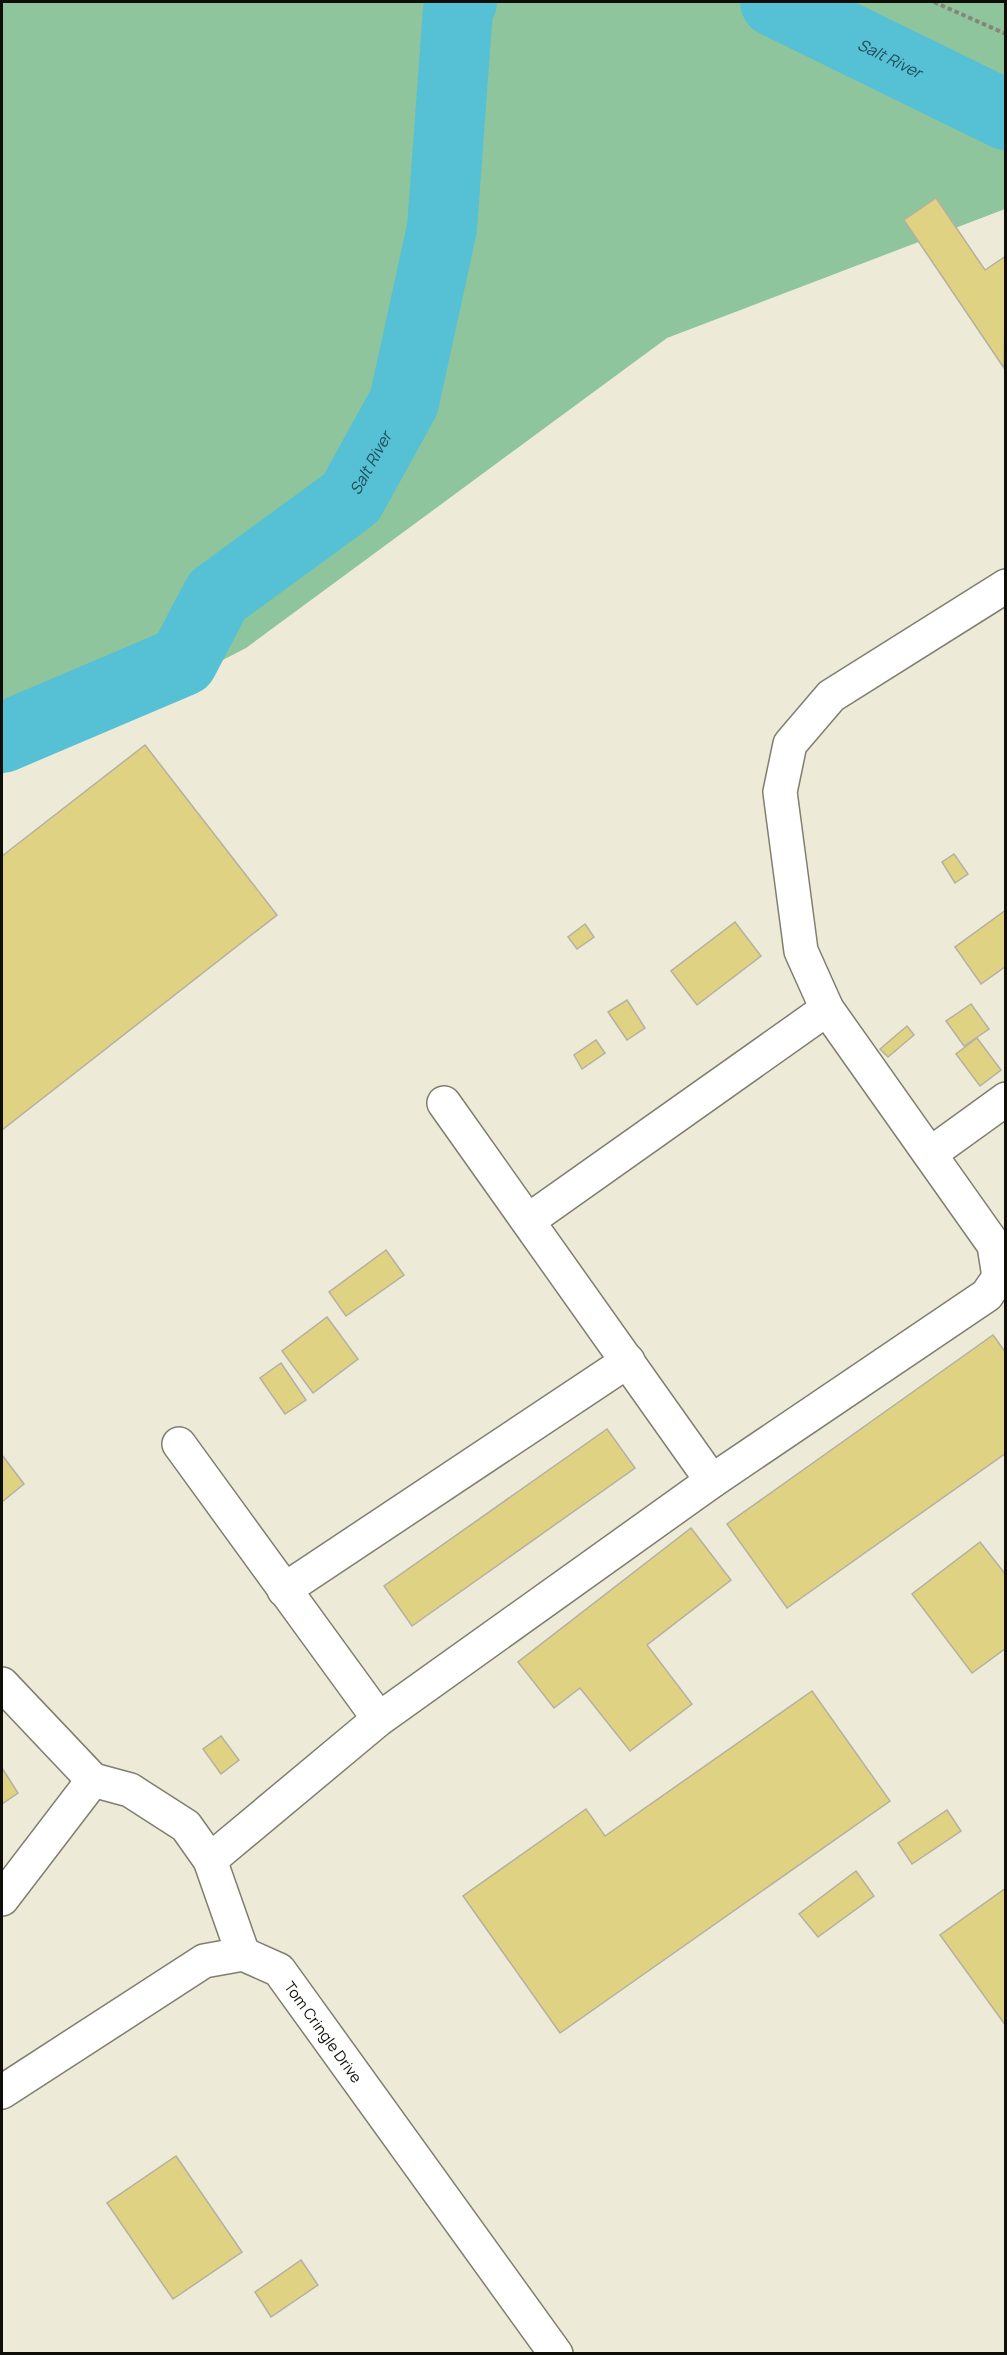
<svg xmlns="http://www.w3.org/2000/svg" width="1007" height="2355" viewBox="0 0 1007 2355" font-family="Manrope,sans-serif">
<rect width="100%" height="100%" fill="#edead8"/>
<path fill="#8ec59d" d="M2 2H1005V209L667 338 246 648 2 774Z"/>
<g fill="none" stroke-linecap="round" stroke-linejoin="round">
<g stroke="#56c0d5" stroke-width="70">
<path id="s1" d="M775 2 1006 115"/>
<path id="s2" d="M2 738 183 661 217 596 351 498 404 402 442 228 458 9 462 2"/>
</g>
</g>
<g fill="#dfd283" stroke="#b4b1a0" stroke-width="1.5">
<path d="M936 198 985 270 1006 256 1004 368 904 220Z"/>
<path d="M145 745 277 915 2 1130V856Z"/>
<path d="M954 854 968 874 955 883 942 862Z"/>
<path d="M1006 910V966L981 984 955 947Z"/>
<path d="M735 922 761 956 697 1005 671 971Z"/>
<path d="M585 924 594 937 577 949 568 937Z"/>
<path d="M627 1000 645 1028 627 1040 608 1012Z"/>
<path d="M971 1004 989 1029 964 1046 946 1021Z"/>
<path d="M907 1026 914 1035 888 1057 880 1049Z"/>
<path d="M977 1038 1001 1070 980 1086 956 1054Z"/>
<path d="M596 1040 605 1053 582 1069 574 1055Z"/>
<path d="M386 1250 404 1275 346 1316 329 1292Z"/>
<path d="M327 1317 358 1359 313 1393 282 1351Z"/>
<path d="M993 1335 1006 1353V1453L787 1608 727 1524Z"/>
<path d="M281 1363 306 1400 285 1414 260 1378Z"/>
<path d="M607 1429 635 1468 412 1626 384 1586Z"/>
<path d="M2 1455 24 1484 2 1502Z"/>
<path d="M691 1528 731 1580 647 1645 692 1704 630 1751 580 1688 554 1708 518 1662Z"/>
<path d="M980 1542 1006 1575V1648L972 1673 912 1594Z"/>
<path d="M812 1691 890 1801 560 2033 463 1896 586 1809 605 1836Z"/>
<path d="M221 1736 239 1760 221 1774 203 1749Z"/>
<path d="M2 1768 18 1793 2 1804Z"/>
<path d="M947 1810 961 1831 912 1864 898 1843Z"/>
<path d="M856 1871 874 1896 818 1937 799 1914Z"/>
<path d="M1006 1888V2026L940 1935Z"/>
<path d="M176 2156 242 2252 173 2299 107 2203Z"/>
<path d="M301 2260 318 2285 271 2317 255 2292Z"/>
</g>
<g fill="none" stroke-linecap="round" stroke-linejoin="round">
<g stroke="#807e6e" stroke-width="36">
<g id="minor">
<path d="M444 1103 712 1481"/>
<path d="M930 1154 1006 1099"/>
<path d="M529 1220 827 1009"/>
<path d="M179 1444 379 1719"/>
<path d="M284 1590 628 1361"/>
<path d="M2 1684 93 1780 130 1790 186 1826 210 1860 243 1954"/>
<path d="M210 1860 379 1719 712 1481 987 1295 999 1277 994 1245 827 1009 801 951 780 792 790 744 831 696 1006 586"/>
<path d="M2 1899 93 1780"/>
<path id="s3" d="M2 2092 204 1961 243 1954 279 1970 556 2354"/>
</g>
</g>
<path stroke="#878578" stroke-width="4" stroke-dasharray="4.5 3" stroke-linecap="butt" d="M934 2 1006 34"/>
<use href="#minor" stroke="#fff" stroke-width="33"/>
</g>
<g text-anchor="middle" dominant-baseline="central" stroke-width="5" stroke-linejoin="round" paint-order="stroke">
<g font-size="15" fill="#0f0e08" stroke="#edead8">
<text stroke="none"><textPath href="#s3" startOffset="396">Tom Cringle Drive</textPath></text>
</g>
<g font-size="16" font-style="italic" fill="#204e57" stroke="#edead8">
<text stroke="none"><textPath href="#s1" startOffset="128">Salt River</textPath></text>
<text stroke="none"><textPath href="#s2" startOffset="476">Salt River</textPath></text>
</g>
</g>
<rect width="1007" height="2355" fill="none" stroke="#0f0e08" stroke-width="6"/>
</svg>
